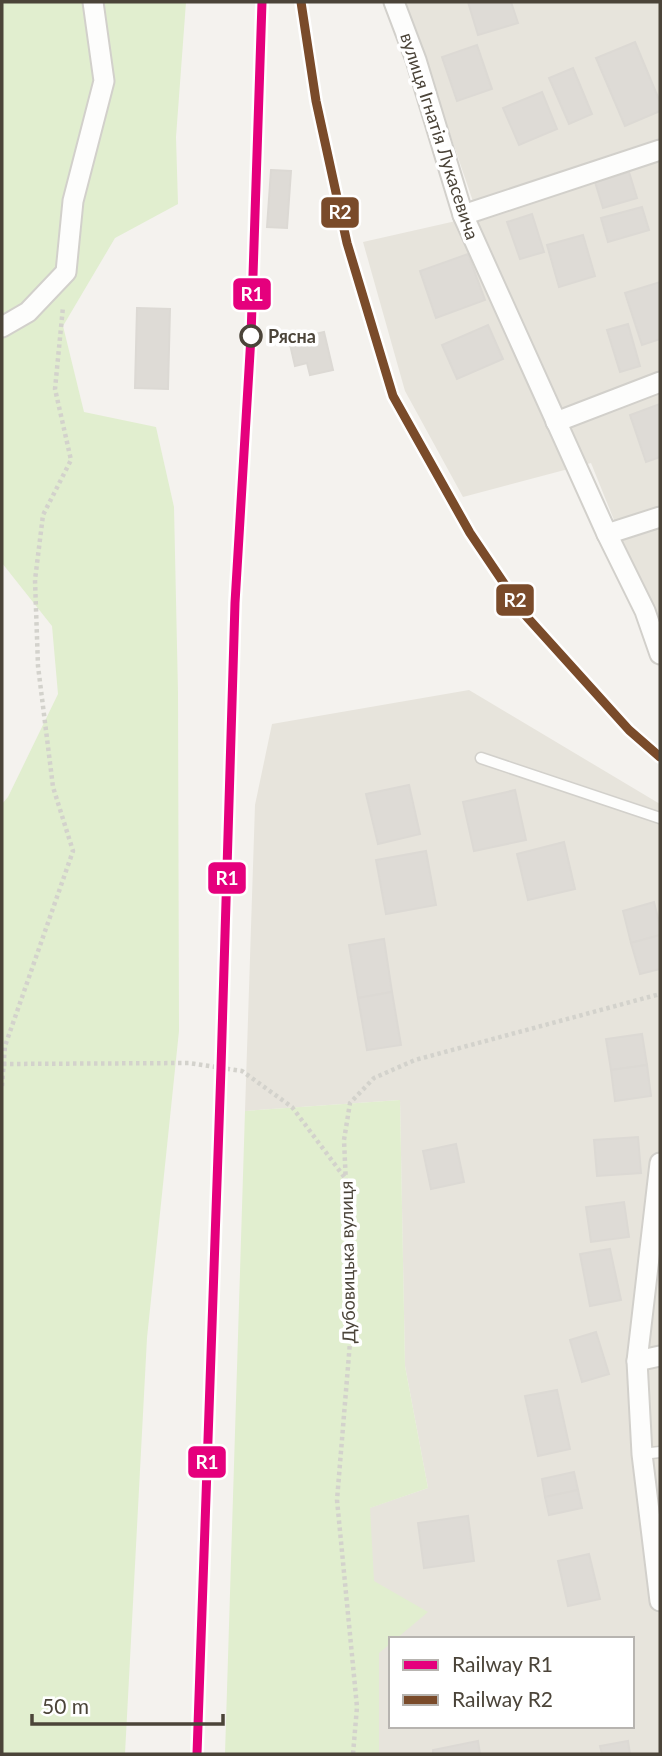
<svg xmlns="http://www.w3.org/2000/svg" width="662" height="1756" viewBox="0 0 662 1756" font-family="Lato,sans-serif">
<rect width="100%" height="100%" fill="#f4f2ee"/>
<g fill="#e7e4dc" fill-rule="evenodd">
<path d="M405 2H660V634L591 463 463 497 405 391 363 242 478 216Z"/>
<path d="M469 690 660 804V1754H376L369 1508 428 1488 405 1366 400 1100 245 1111 255 805 272 724ZM391 1639H632V1726H391Z"/>
</g>
<g fill="#e1eecf">
<path d="M2 2H186L176 137 178 204 115 238 63 326 84 412 156 427 174 507 178 692 179 1031 147 1338 125 1754H2V804L8 797 58 694 52 626 2 563Z"/>
<path d="M400 1100 405 1366 428 1488 370 1508 374 1581 428 1612 396 1639H391V1643L379 1653V1754H225L245 1111Z"/>
</g>
<g fill="#dedbd6" stroke="#dcd9d4" stroke-width="2">
<path d="M468 2H511L518 23 478 35Z"/>
<path d="M635 42 660 102V111L625 126 596 58Z"/>
<path d="M477 45 492 89 457 101 442 57Z"/>
<path d="M573 68 592 114 569 124 549 78Z"/>
<path d="M542 92 557 129 519 145 503 108Z"/>
<path d="M271 170 291 171 287 228 267 227Z"/>
<path d="M629 172 637 198 603 208 595 182Z"/>
<path d="M642 207 649 230 608 242 601 218Z"/>
<path d="M532 214 544 252 520 259 507 222Z"/>
<path d="M583 235 595 276 559 287 547 245Z"/>
<path d="M468 254 485 300 436 318 420 271Z"/>
<path d="M660 282V339L642 345 625 293Z"/>
<path d="M137 308 170 309 168 389 135 388Z"/>
<path d="M628 324 640 366 620 372 607 330Z"/>
<path d="M488 325 503 359 457 379 442 345Z"/>
<path d="M324 332 333 370 310 375 307 363 295 366 289 340Z"/>
<path d="M660 404V457L646 462 630 415Z"/>
<path d="M409 785 420 834 378 844 366 794Z"/>
<path d="M515 790 526 840 474 851 463 802Z"/>
<path d="M564 842 575 889 528 900 517 854Z"/>
<path d="M426 851 436 905 386 914 376 860Z"/>
<path d="M654 902 660 926V935L631 943 623 911Z"/>
<path d="M660 935V969L640 974 631 943Z"/>
<path d="M384 939 392 992 358 998 349 945Z"/>
<path d="M392 992 401 1045 367 1050 358 998Z"/>
<path d="M642 1034 647 1065 611 1070 606 1039Z"/>
<path d="M647 1065 651 1096 615 1101 611 1070Z"/>
<path d="M638 1137 641 1173 597 1176 594 1140Z"/>
<path d="M456 1144 464 1182 431 1189 423 1151Z"/>
<path d="M624 1202 629 1237 591 1242 586 1207Z"/>
<path d="M610 1249 621 1300 590 1306 580 1254Z"/>
<path d="M596 1332 609 1374 582 1382 570 1340Z"/>
<path d="M557 1390 570 1449 538 1456 525 1396Z"/>
<path d="M574 1472 578 1490 545 1497 542 1479Z"/>
<path d="M578 1490 582 1508 549 1515 545 1497Z"/>
<path d="M468 1516 474 1561 424 1568 418 1523Z"/>
<path d="M589 1554 600 1599 568 1606 558 1561Z"/>
<path d="M478 1741 480 1754H433V1750Z"/>
<path d="M628 1741 630 1754H602L600 1746Z"/>
</g>
<g fill="none" stroke-linecap="round" stroke-linejoin="round">
<g stroke="#d2d0cb" stroke-width="13">
<g id="lane">
<path d="M481 758 660 818"/>
<path d="M642 1454 660 1452"/>
</g>
</g>
<g stroke="#d2d0cb" stroke-width="23">
<g id="street">
<path d="M394 2 416 60 463 215 607 534 645 611 660 654"/>
<path d="M463 215 660 150"/>
<path d="M2 327 28 312 66 272 73 201 104 81 93 2"/>
<path d="M556 422 660 382"/>
<path d="M607 534 660 517"/>
<path d="M660 1163 637 1361 642 1454 660 1601"/>
<path d="M637 1361 660 1356"/>
</g>
</g>
<g stroke="#d3d2cc" stroke-width="4.5" stroke-dasharray="3.5 3.5" stroke-linecap="butt">
<path d="M3 1064 189 1063 242 1071 292 1107 345 1178"/>
<path d="M2 1086 5 1046 73 851 53 787 38 666 35 580 43 515 71 460 55 389 63 307"/>
<path d="M353 1754 357 1707 337 1500 352 1318 344 1140 350 1103 374 1078 415 1060 660 994"/>
</g>
<use href="#lane" stroke="#fdfdfc" stroke-width="10"/>
<use href="#street" stroke="#fdfdfc" stroke-width="19"/>
<g stroke="#fff" stroke-width="14">
<path id="rail-1" d="M197 1754 221 1068 235 603 251 336 262 2"/>
</g>
<g stroke="#fff" stroke-width="14">
<path id="rail-2" d="M301 2 316 101 347 243 393 396 470 533 526 616 629 730 660 757"/>
</g>
<use href="#rail-1" stroke="#e5007d" stroke-width="9"/>
<use href="#rail-2" stroke="#7a4b2a" stroke-width="9"/>
</g>
<circle fill="#fff" stroke="#4b4439" stroke-width="3.5" cx="251" cy="336" r="10"/>
<g text-anchor="middle" dominant-baseline="central" stroke-width="7" stroke-linejoin="round" paint-order="stroke">
<g font-size="18" fill="#4b4439" stroke="#fff">
<text transform="translate(440 136) rotate(72)">вулиця Ігнатія Лукасевича</text>
<text transform="translate(347 1262) rotate(-91)">Дубовицька вулиця</text>
</g>
<g font-size="18" font-weight="bold" fill="#4b4439" stroke="#fff" text-anchor="start">
<text x="268" y="336">Рясна</text>
</g>
</g>
<g stroke="#fff" stroke-width="2.5">
<rect x="320" y="196" width="40" height="33" rx="7" fill="#7a4b2a"/>
<rect x="232" y="277" width="40" height="34" rx="7" fill="#e5007d"/>
<rect x="495" y="583" width="40" height="34" rx="7" fill="#7a4b2a"/>
<rect x="207" y="861" width="40" height="34" rx="7" fill="#e5007d"/>
<rect x="187" y="1445" width="40" height="34" rx="7" fill="#e5007d"/>
</g>
<g font-size="19" text-anchor="middle" font-weight="bold" fill="#fff">
<text x="340" y="219">R2</text>
<text x="252" y="301">R1</text>
<text x="515" y="607">R2</text>
<text x="227" y="885">R1</text>
<text x="207" y="1469">R1</text>
</g>
<rect width="662" height="1756" fill="none" stroke="#4b4439" stroke-width="7"/>
<rect x="389" y="1637" width="245" height="91" fill="#ffffff" stroke="#b7b4b0" stroke-width="2"/>
<rect x="403" y="1660" width="35" height="10" fill="#e5007d" stroke="#b7b4b0" stroke-width="2"/>
<text x="452" y="1672" font-size="21" fill="#4b4439">Railway R1</text>
<rect x="403" y="1695" width="35" height="10" fill="#7a4b2a" stroke="#b7b4b0" stroke-width="2"/>
<text x="452" y="1707" font-size="21" fill="#4b4439">Railway R2</text>
<path d="M32 1714v10h191v-10" fill="none" stroke="#4b4439" stroke-width="3.5"/>
<text x="42" y="1714" font-size="21" fill="#4b4439" stroke="#ffffff" stroke-width="5" paint-order="stroke">50 m</text>
</svg>
